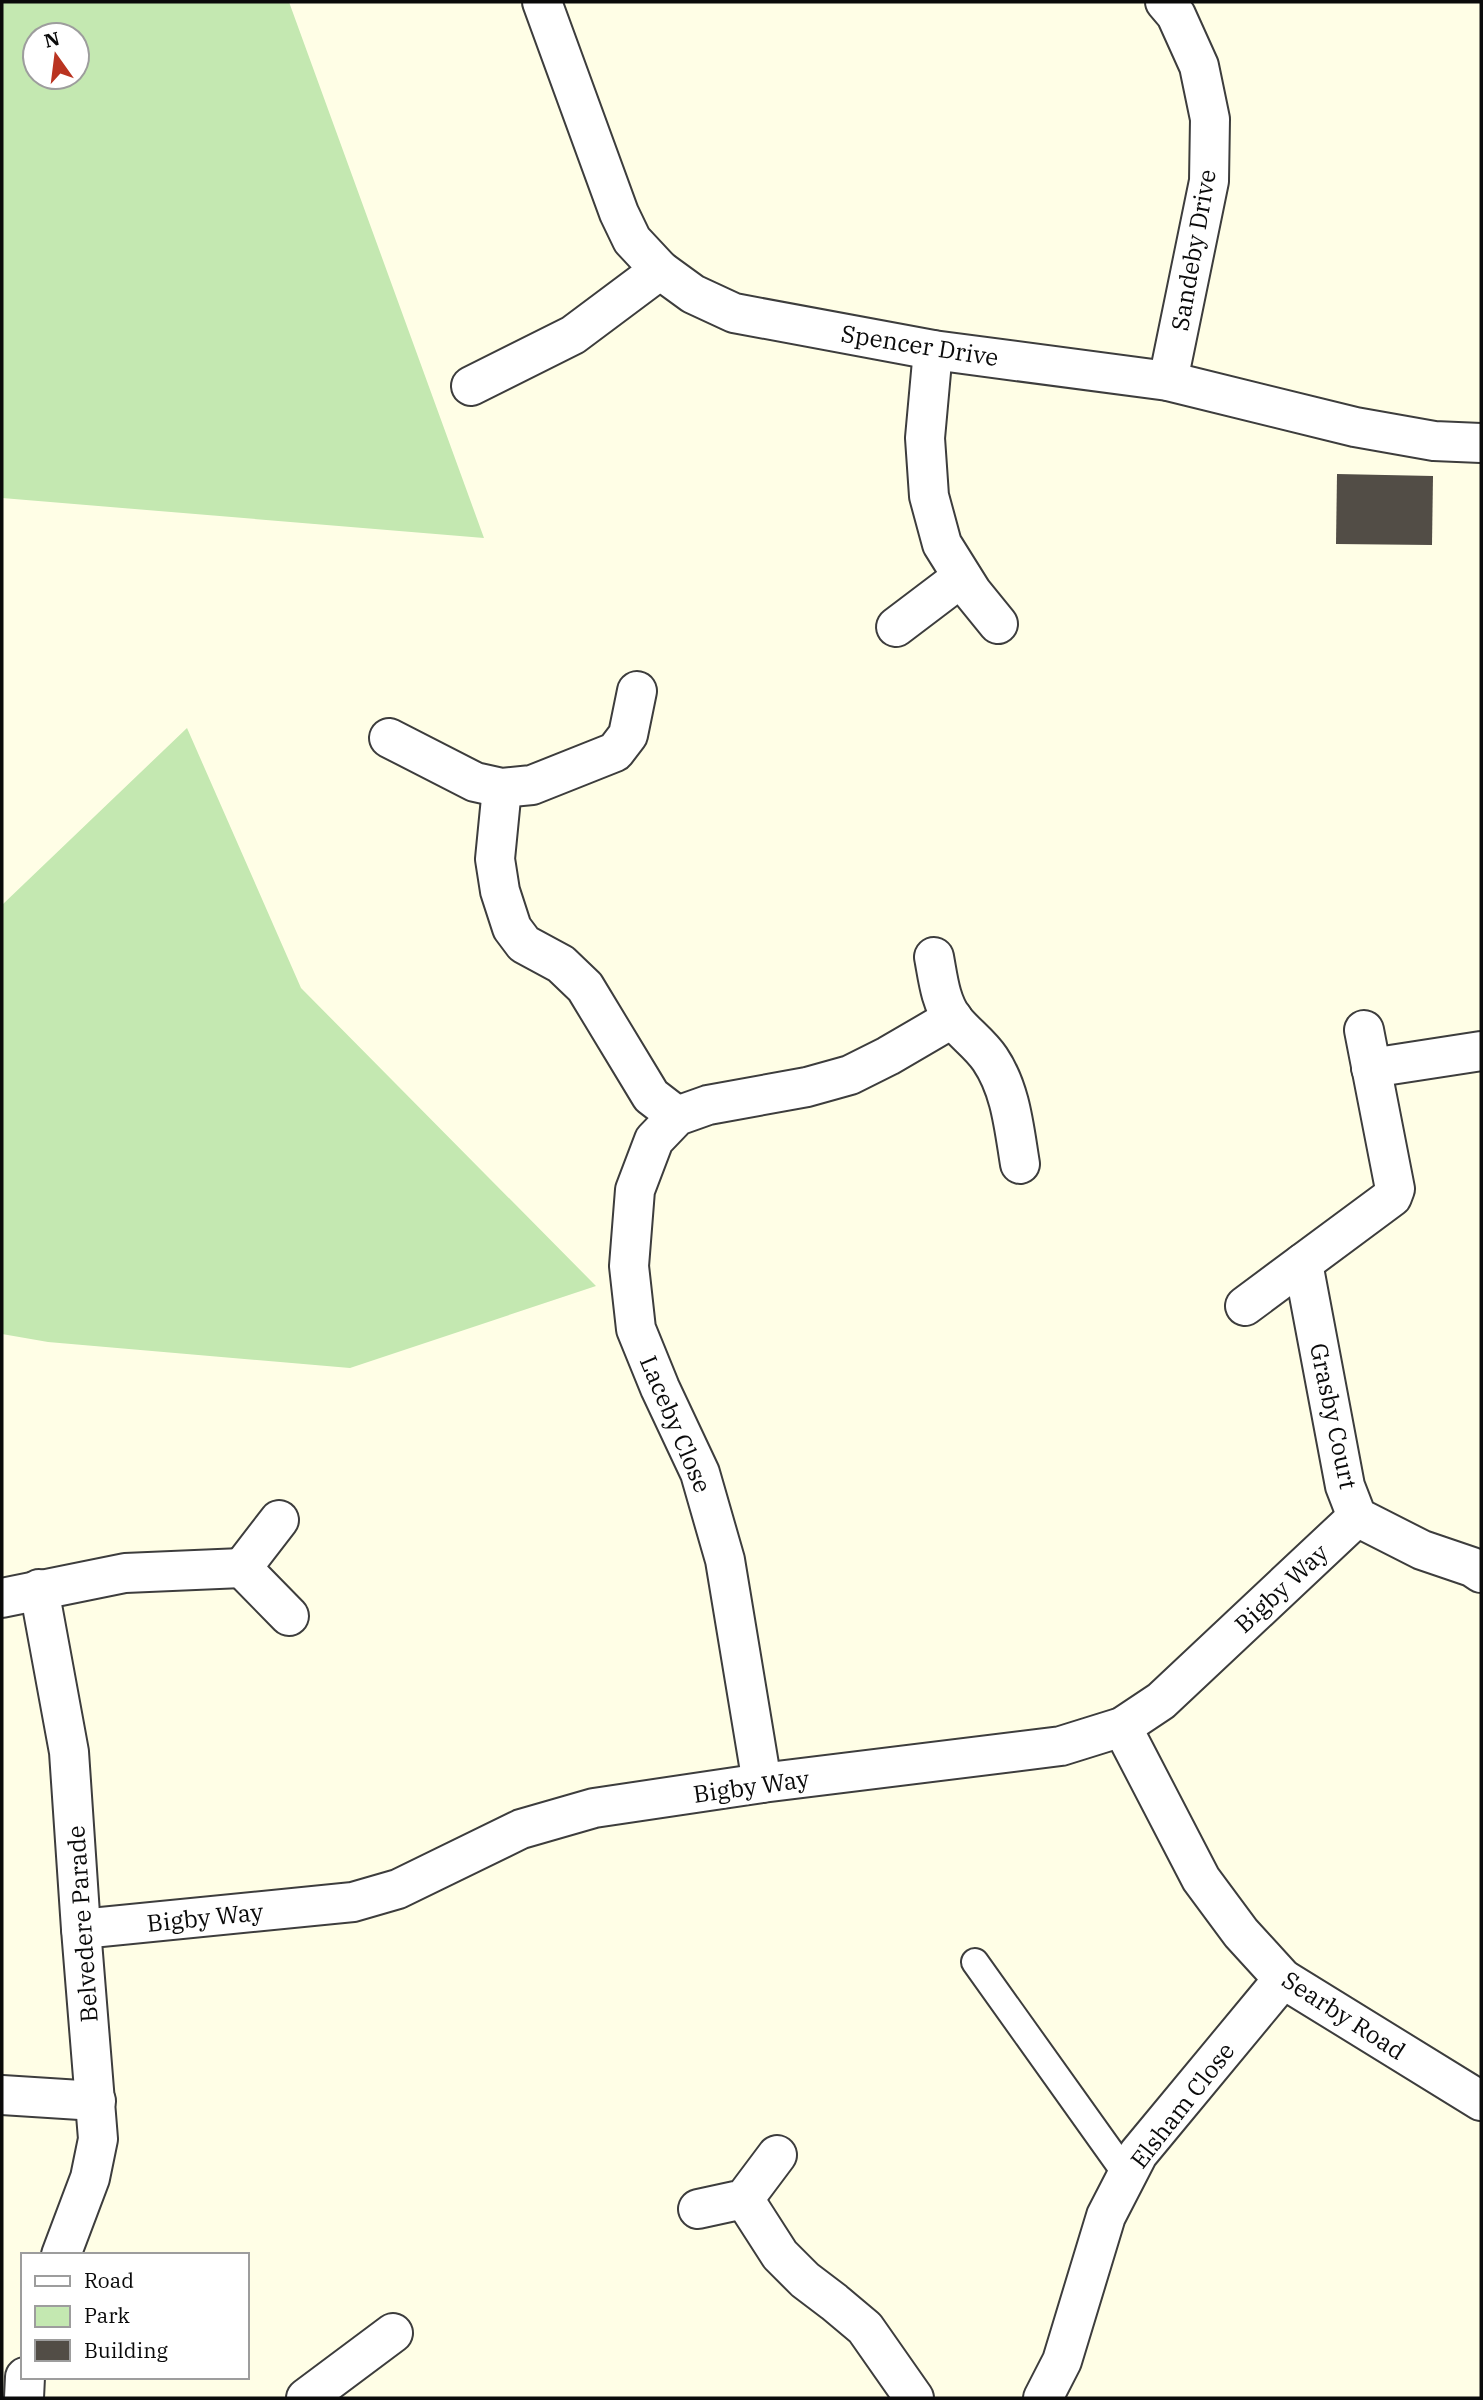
<svg xmlns="http://www.w3.org/2000/svg" width="1483" height="2400" viewBox="0 0 1483 2400" font-family="'IBM Plex Serif',serif">
<rect width="100%" height="100%" fill="#fffee6"/>
<g fill="#c4e8b1" fill-rule="evenodd">
<path d="M2 2H289L484 538 2 498ZM35 35H77V77H35Z"/>
<path d="M187 728 301 988 596 1286 350 1368 48 1342 2 1334V905Z"/>
</g>
<path fill="#524d46" d="M1337 474 1433 476 1432 545 1336 544Z"/>
<g fill="none" stroke-linecap="round" stroke-linejoin="round">
<g stroke="#3d3d3d" stroke-width="30">
<path id="service" d="M975 1962 1127 2175"/>
</g>
<g stroke="#3d3d3d" stroke-width="42">
<g id="minor">
<path d="M542 2 619 213 632 240 660 270 693 294 734 313 933 350 1168 381 1355 427 1434 441 1481 443"/>
<path d="M1165 2 1176 15 1199 66 1210 119 1209 181 1168 381"/>
<path d="M933 350 925 438 929 496 942 544 972 592 998 624"/>
<path d="M471 386 573 335 660 270"/>
<path d="M896 627 962 577"/>
<path d="M389 738 475 782 502 788 532 785 615 752 628 735 637 691"/>
<path d="M502 788 495 859 500 891 512 928 524 944 561 964 585 987 651 1096 677 1116"/>
<path d="M934 957C938 978 940 1001 953 1019 964 1033 980 1044 990 1059 1011 1090 1014 1128 1020 1164"/>
<path d="M1371 1068 1481 1051"/>
<path d="M1303 1263 1345 1486 1357 1517 1422 1550 1472 1567 1481 1573"/>
<path d="M1245 1306 1392 1197 1395 1189 1364 1030"/>
<path d="M279 1520 242 1568 289 1616"/>
<path d="M39 1589 69 1752 81 1929 98 2139 90 2178 61 2255"/>
<path d="M2 1598 125 1573 242 1568"/>
<path d="M1122 1727 1201 1879 1241 1933 1283 1979 1481 2101"/>
<path d="M762 1783 725 1560 700 1473 660 1388 636 1329 629 1266 635 1190 654 1140 677 1116 708 1105 807 1087 850 1075 888 1056 953 1018"/>
<path d="M81 1929 353 1902 398 1889 521 1829 594 1808 762 1783 1061 1746 1122 1727 1161 1701 1357 1517"/>
<path d="M2 2095 96 2101"/>
<path d="M744 2199 780 2255 805 2280 834 2302 865 2328 914 2398"/>
<path d="M698 2209 744 2199 777 2155"/>
<path d="M24 2398 25 2377"/>
<path d="M306 2398 393 2333"/>
<path d="M1043 2398 1062 2361 1106 2216 1138 2154 1283 1979"/>
</g>
</g>
<use href="#service" stroke="#fff" stroke-width="26"/>
<use href="#minor" stroke="#fff" stroke-width="38"/>
</g>
<g text-anchor="middle" dominant-baseline="central" stroke-width="7" stroke-linejoin="round" paint-order="stroke">
<g font-size="24" fill="#0a0a0a" stroke="#fff">
<text transform="translate(1193 250) rotate(-80)">Sandeby Drive</text>
<text transform="translate(920 345) rotate(9)">Spencer Drive</text>
<text transform="translate(1334 1416) rotate(78)">Grasby Court</text>
<text transform="translate(676 1424) rotate(67)">Laceby Close</text>
<text transform="translate(1281 1588) rotate(-43)">Bigby Way</text>
<text transform="translate(751 1786) rotate(-8)">Bigby Way</text>
<text transform="translate(205 1917) rotate(-6)">Bigby Way</text>
<text transform="translate(82 1924) rotate(-94)">Belvedere Parade</text>
<text transform="translate(1344 2015) rotate(33)">Searby Road</text>
<text transform="translate(1182 2105) rotate(-52)">Elsham Close</text>
</g>
</g>
<rect width="1483" height="2400" fill="none" stroke="#0a0a0a" stroke-width="7"/>
<rect x="21" y="2253" width="228" height="126" fill="#ffffff" stroke="#9d9d9d" stroke-width="2"/>
<rect x="35" y="2276" width="35" height="10" fill="#ffffff" stroke="#9d9d9d" stroke-width="2"/>
<text x="84" y="2288" font-size="21" fill="#0a0a0a">Road</text>
<rect x="35" y="2306" width="35" height="21" fill="#c4e8b1" stroke="#9d9d9d" stroke-width="2"/>
<text x="84" y="2323" font-size="21" fill="#0a0a0a">Park</text>
<rect x="35" y="2340" width="35" height="21" fill="#524d46" stroke="#9d9d9d" stroke-width="2"/>
<text x="84" y="2358" font-size="21" fill="#0a0a0a">Building</text>
<g transform="translate(56 56) rotate(346)"><circle r="33" fill="#ffffff" stroke="#9d9d9d" stroke-width="2"/>
<path d="M0-5L12 26L0 18L-12 26Z" fill="#ba3421"/>
<text y="-10" font-size="19" font-weight="bold" text-anchor="middle" fill="#0a0a0a">N</text>
</g>
</svg>
